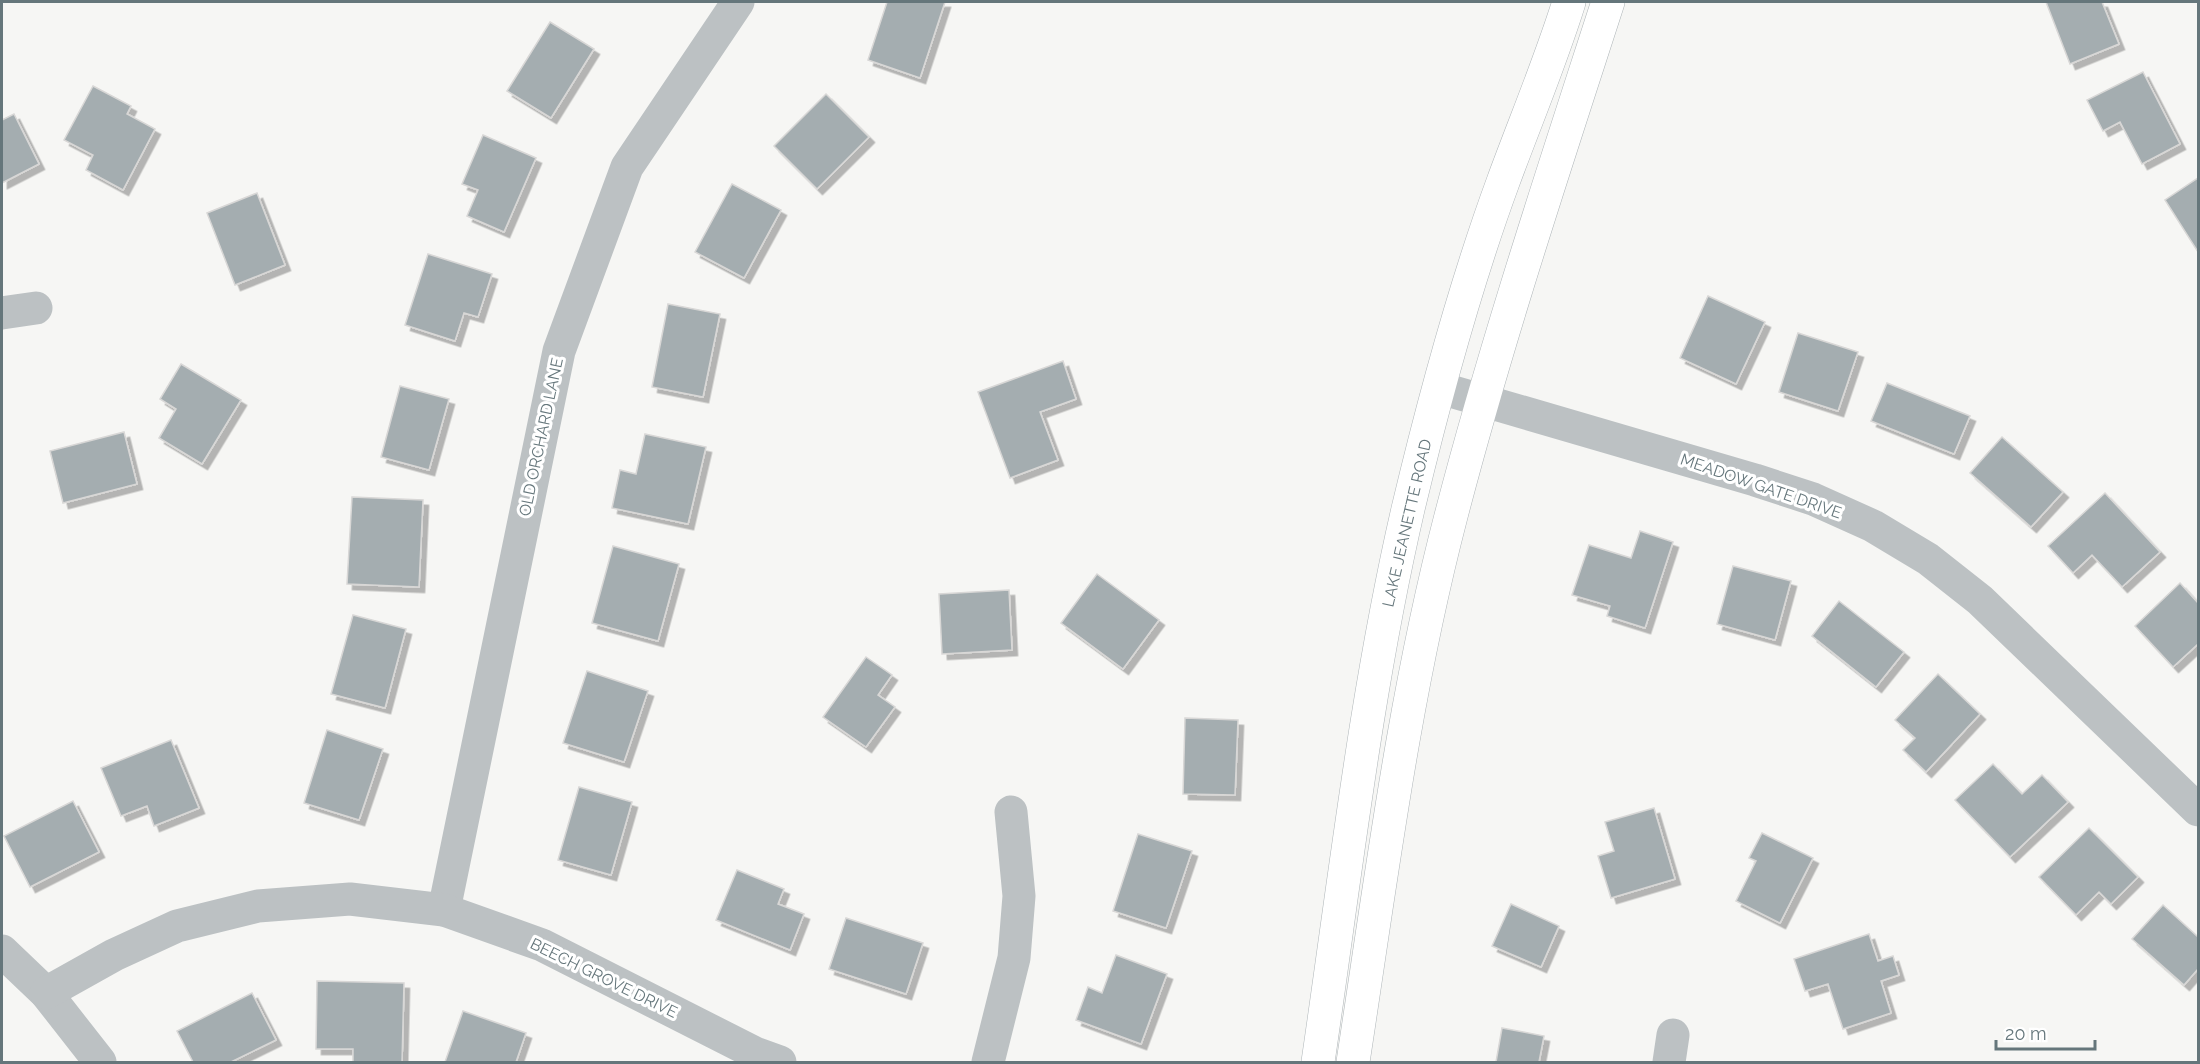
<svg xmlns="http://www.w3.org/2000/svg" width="2200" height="1064" viewBox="0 0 2200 1064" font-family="Raleway,sans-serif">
<defs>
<filter id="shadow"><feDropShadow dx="5.5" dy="5.5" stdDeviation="0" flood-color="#0004"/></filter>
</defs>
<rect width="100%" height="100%" fill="#f6f6f4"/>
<g fill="#a4adb0" stroke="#d8d7d6" stroke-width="1.5" filter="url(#shadow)">
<path d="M887 2H945L920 78 868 60Z"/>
<path d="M2046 2H2102L2119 44 2070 64Z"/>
<path d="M550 22 594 49 551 118 507 91Z"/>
<path d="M2143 72 2180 144 2142 164 2120 122 2103 131 2087 100Z"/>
<path d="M93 86 131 106 127 114 155 129 123 190 86 170 93 155 64 140Z"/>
<path d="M826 94 869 137 817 189 774 146Z"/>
<path d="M14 114 39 164 2 183V120Z"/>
<path d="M483 135 536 158 504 232 467 216 478 190 462 184Z"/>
<path d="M2198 178V252L2165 200Z"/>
<path d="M732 184 781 210 744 278 695 252Z"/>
<path d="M257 193 285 265 235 285 207 213Z"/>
<path d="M428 254 492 274 478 317 464 313 455 341 405 325Z"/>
<path d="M1708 296 1765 322 1736 384 1680 358Z"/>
<path d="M668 304 720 314 703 397 652 387Z"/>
<path d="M1798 333 1858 352 1838 411 1779 392Z"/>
<path d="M1063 361 1076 399 1040 412 1058 460 1010 478 978 392Z"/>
<path d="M181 364 241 400 202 464 159 438 176 409 160 399Z"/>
<path d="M1887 383 1970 416 1954 454 1871 421Z"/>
<path d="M400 386 449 399 429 470 381 457Z"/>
<path d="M124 432 137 484 63 503 50 451Z"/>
<path d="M645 434 706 447 688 524 612 508 620 470 636 474Z"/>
<path d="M2002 437 2063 492 2031 527 1970 473Z"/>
<path d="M2105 493 2160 552 2122 587 2092 555 2073 573 2048 546Z"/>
<path d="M352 497 423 500 419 587 347 584Z"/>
<path d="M1640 531 1673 542 1645 628 1607 616 1610 606 1572 595 1589 545 1631 558Z"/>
<path d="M613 546 679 564 658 641 592 623Z"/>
<path d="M1733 566 1791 581 1775 640 1717 624Z"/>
<path d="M1097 574 1159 620 1123 669 1061 623Z"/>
<path d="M2180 583 2198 603V644L2173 667 2135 626Z"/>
<path d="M1009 590 1012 650 942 654 939 594Z"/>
<path d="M1839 601 1904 652 1876 687 1812 636Z"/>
<path d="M353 615 406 629 385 708 331 694Z"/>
<path d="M866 657 892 675 878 695 895 707 866 747 823 717Z"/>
<path d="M587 671 648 691 624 762 563 743Z"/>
<path d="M1938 674 1980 714 1926 772 1903 750 1915 738 1895 720Z"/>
<path d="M1185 718 1238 720 1235 795 1183 794Z"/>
<path d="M327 730 383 749 359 820 304 803Z"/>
<path d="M171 740 199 808 154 826 147 806 121 816 101 768Z"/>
<path d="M1993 764 2022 794 2042 775 2068 802 2010 857 1955 800Z"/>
<path d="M579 787 632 802 611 875 558 860Z"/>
<path d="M73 801 99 852 30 887 4 836Z"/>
<path d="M1654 808 1675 879 1611 898 1598 856 1614 851 1605 822Z"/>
<path d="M2089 828 2138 877 2111 904 2099 892 2076 915 2039 877Z"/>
<path d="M1762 833 1813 858 1780 923 1736 901 1756 861 1749 858Z"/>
<path d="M1138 834 1192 851 1166 928 1113 911Z"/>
<path d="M737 870 784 889 778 904 804 914 790 950 716 920Z"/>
<path d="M1511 904 1559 926 1541 967 1492 946Z"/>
<path d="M2163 905 2198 937V969L2184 985 2132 939Z"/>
<path d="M846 918 923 943 906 994 829 969Z"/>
<path d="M1869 934 1878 961 1893 956 1899 975 1881 981 1891 1013 1843 1029 1828 984 1805 991 1794 959Z"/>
<path d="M1116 955 1167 974 1141 1044 1076 1020 1088 987 1102 993Z"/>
<path d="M317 981 404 983 402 1062H353V1049H316Z"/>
<path d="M252 993 276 1040 231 1062H193L177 1031Z"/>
<path d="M463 1011 526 1033 516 1062H445Z"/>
<path d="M1502 1028 1544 1036 1539 1062H1496Z"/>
</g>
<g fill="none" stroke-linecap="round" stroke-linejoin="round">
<g stroke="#aeb5b8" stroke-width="34">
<g id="secondary">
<path d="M1318 1062C1345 878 1366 691 1408 509 1434 400 1464 288 1503 182 1525 122 1550 63 1569 2"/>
<path d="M1353 1062C1381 880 1404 696 1451 516 1496 343 1553 172 1608 2"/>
</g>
</g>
<g stroke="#bcc1c3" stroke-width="33">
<path d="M2 313 36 308"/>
<path d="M1440 388 1755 480 1813 499 1873 526 1928 559 1980 600 2198 810"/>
<path d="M444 910 559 351 627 167 738 2"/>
<path d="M2 951 46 993 100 1062"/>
<path d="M46 993 114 955 177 926 258 906 350 899 444 910 542 945 755 1053 780 1062"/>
<path d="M988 1062 1014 958 1019 896 1011 812"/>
<path d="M1669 1062 1673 1035"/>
</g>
<use href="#secondary" stroke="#fff" stroke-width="33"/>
</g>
<g text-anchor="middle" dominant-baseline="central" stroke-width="6" stroke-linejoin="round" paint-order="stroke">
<g font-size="16" fill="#65767b" stroke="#fff">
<text transform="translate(541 437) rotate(-78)">OLD ORCHARD LANE</text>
<text transform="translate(1761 486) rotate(19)">MEADOW GATE DRIVE</text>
<text transform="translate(1407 523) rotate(-77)">LAKE JEANETTE ROAD</text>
<text transform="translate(604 978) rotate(26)">BEECH GROVE DRIVE</text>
</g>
</g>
<rect width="2200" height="1064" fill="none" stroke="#65767b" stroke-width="6"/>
<path d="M1996 1040v9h99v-9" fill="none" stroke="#65767b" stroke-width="3"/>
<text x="2005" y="1040" font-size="18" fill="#65767b" stroke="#ffffff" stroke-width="4.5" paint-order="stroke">20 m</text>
</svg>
